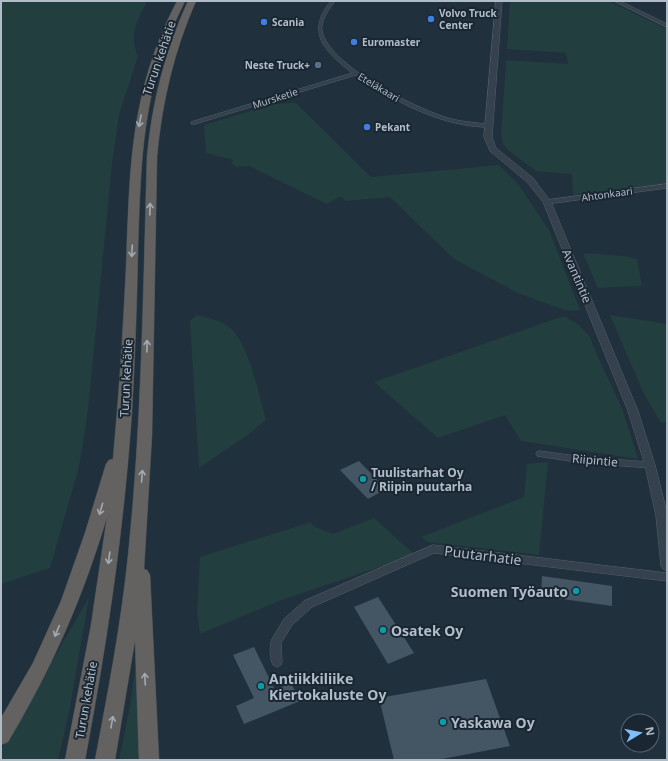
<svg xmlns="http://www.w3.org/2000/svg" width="668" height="761" viewBox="0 0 668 761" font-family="'Noto Sans',sans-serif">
<rect width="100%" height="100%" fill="#21303d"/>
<g fill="#233e3e">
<path d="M1 1H147C138 20 128 35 138 56L119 115 112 164 88 410 79 467 50 568 1 584Z"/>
<path d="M510 1H608L667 29V183L573 195 572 174 536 171 509 151 503 144 501 136 506 60 568 64 566 53 507 49Z"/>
<path d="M296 103 371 177 499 165 519 185 549 230 580 310 575 311 565 310 520 294 454 259 390 197 346 201 341 196 327 204 249 166 236 167 231 163 234 160 206 153 204 125 274 104Z"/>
<path d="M583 253 624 256 637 259 642 286 598 288Z"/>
<path d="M197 315C207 318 221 320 229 327 249 343 259 395 266 420L246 436 199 468 190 321Z"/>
<path d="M610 315 667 324V422L661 423 643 392Z"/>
<path d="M564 316 579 325 590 337 597 355 622 408 638 459 521 441 505 415 438 438 374 382Z"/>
<path d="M548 462 539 555 428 542 421 537 524 497 527 464Z"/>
<path d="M374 518 415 555 279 601 200 634 197 613 200 557 311 522 313 526 333 534Z"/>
<path d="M89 597 69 713 58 760H1V750Z"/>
<path d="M139 640 143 760H119L130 706Z"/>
</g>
<g fill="#445664">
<path d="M359 461 386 489 368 499 340 470Z"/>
<path d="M542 576 612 586V606L541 596Z"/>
<path d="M378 597 414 653 388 664 354 607Z"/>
<path d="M254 647 275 690 291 683 300 701 244 724 236 706 254 698 233 655Z"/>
<path d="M486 679 510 746 437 760H394L379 698Z"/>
</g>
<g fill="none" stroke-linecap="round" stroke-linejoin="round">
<g stroke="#53606b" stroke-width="1">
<g id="minor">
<path d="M331 1H335C329 9 320 21 322 31 329 65 413 107 445 117 459 122 475 122 490 125V127C484 128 478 126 471 126 429 120 391 99 356 75L195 124H191V122L352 73C326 52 304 33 331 1Z"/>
<path d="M614 1H620L667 24V27Z"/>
<path d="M667 184V188L547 204 544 202 547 200Z"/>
<path d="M540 451 583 457 650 462 653 463 654 465 653 467 650 468 583 463 537 456 536 454 537 452Z"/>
<path d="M433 545 667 573V581L434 553 312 607 292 625 281 643 282 662 281 665 277 667 273 665C270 659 269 645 272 639L284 619 304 601Z"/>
</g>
</g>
<g stroke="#53606b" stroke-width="1">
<path id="tertiary" d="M496 1H502L492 137 496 148 533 178 551 202 638 411 655 465 667 513V571L663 569 661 566 656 516 645 465 628 411 543 202 527 182 490 151 484 137Z"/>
</g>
<g stroke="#404d58" stroke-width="1">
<g id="trunk">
<path d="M177 1H185C142 87 141 156 138 249 137 303 135 357 132 411 124 529 107 644 85 760H65L91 625 107 517C82 600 52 668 8 742L1 745V718L33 663 61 601 85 533 106 464 109 460 113 459C119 395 123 332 126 268 130 169 129 93 177 1Z"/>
<path d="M188 1H196C174 51 162 102 157 157L152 435 144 569 147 570 150 575 159 760H139L135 640 115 760H95C108 692 121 624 128 556 142 423 143 290 147 157 152 102 165 51 188 1Z"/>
</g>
</g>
<use href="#minor" fill="#35424d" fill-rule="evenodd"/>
<use href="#tertiary" fill="#35424d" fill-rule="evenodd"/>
<use href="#trunk" fill="#646260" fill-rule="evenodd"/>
</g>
<defs><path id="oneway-shaft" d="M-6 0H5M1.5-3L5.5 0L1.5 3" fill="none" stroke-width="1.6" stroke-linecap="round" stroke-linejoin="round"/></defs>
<g stroke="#a1abb4">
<use href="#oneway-shaft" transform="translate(140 121) rotate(101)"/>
<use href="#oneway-shaft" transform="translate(150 209) rotate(-89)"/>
<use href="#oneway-shaft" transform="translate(132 251) rotate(93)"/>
<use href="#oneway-shaft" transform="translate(147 346) rotate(-89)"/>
<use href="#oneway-shaft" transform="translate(142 476) rotate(-86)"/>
<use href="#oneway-shaft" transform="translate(101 509) rotate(106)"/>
<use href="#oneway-shaft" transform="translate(109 558) rotate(98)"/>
<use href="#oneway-shaft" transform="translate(57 631) rotate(113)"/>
<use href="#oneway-shaft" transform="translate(145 679) rotate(-93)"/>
<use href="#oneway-shaft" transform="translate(112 722) rotate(-80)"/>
</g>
<g fill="#3f7fe0" stroke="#1a2732" stroke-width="1.5">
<circle cx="431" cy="19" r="4"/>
<circle cx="264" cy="22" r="4"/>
<circle cx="354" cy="42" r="4"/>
<circle cx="367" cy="127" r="4"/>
</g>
<circle fill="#5c6f8a" stroke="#1a2732" stroke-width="1.5" cx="318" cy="65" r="4"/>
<g fill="#0f9aa8" stroke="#1a2732" stroke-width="1.5">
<circle cx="363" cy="479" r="4"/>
<circle cx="576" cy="591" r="4"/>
<circle cx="383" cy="630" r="4"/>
<circle cx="261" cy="686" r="4"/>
<circle cx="443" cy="722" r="4"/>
</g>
<g text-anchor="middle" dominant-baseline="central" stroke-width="4" stroke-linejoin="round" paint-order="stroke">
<g font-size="10" font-weight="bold" fill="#b0bdc9" stroke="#1a2732" text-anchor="start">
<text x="439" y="13">Volvo Truck<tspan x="439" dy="12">Center</tspan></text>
<text x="272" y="22">Scania</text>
<text x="362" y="42">Euromaster</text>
<text x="310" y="65" text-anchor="end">Neste Truck+</text>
<text x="375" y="127">Pekant</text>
</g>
<g font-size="10" fill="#b0bdc9" stroke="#1a2732">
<text transform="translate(379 87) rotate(31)">Eteläkaari</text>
<text transform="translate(275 98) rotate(-18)">Mursketie</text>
<text transform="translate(607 194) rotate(-8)">Ahtonkaari</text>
</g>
<g font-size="12" fill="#b0bdc9" stroke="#1a2732">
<text transform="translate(159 58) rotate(-71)">Turun kehätie</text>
<text transform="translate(577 276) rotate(67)">Avantintie</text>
<text transform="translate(126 378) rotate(-87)">Turun kehätie</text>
<text transform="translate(595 460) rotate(5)">Riipintie</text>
<text transform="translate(86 700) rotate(-80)">Turun kehätie</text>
</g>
<g font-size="12" font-weight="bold" fill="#b0bdc9" stroke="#1a2732" text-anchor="start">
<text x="371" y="472">Tuulistarhat Oy<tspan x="371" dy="14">/ Riipin puutarha</tspan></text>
</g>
<g font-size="14" fill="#b0bdc9" stroke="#1a2732">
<text transform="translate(483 555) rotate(7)">Puutarhatie</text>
</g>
<g font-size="14" font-weight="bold" fill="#b0bdc9" stroke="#1a2732" text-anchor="start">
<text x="568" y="591" text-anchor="end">Suomen Työauto</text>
<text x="391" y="630">Osatek Oy</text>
<text x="269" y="678">Antiikkiliike<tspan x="269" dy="16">Kiertokaluste Oy</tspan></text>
<text x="451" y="722">Yaskawa Oy</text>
</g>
</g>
<rect width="668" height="761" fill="none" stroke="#b0bdc9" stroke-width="4"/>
<g transform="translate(640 733) rotate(80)"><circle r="19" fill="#1a2732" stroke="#56636e"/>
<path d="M0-3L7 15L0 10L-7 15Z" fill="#7fbfff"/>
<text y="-6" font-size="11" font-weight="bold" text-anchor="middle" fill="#b0bdc9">N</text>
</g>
</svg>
